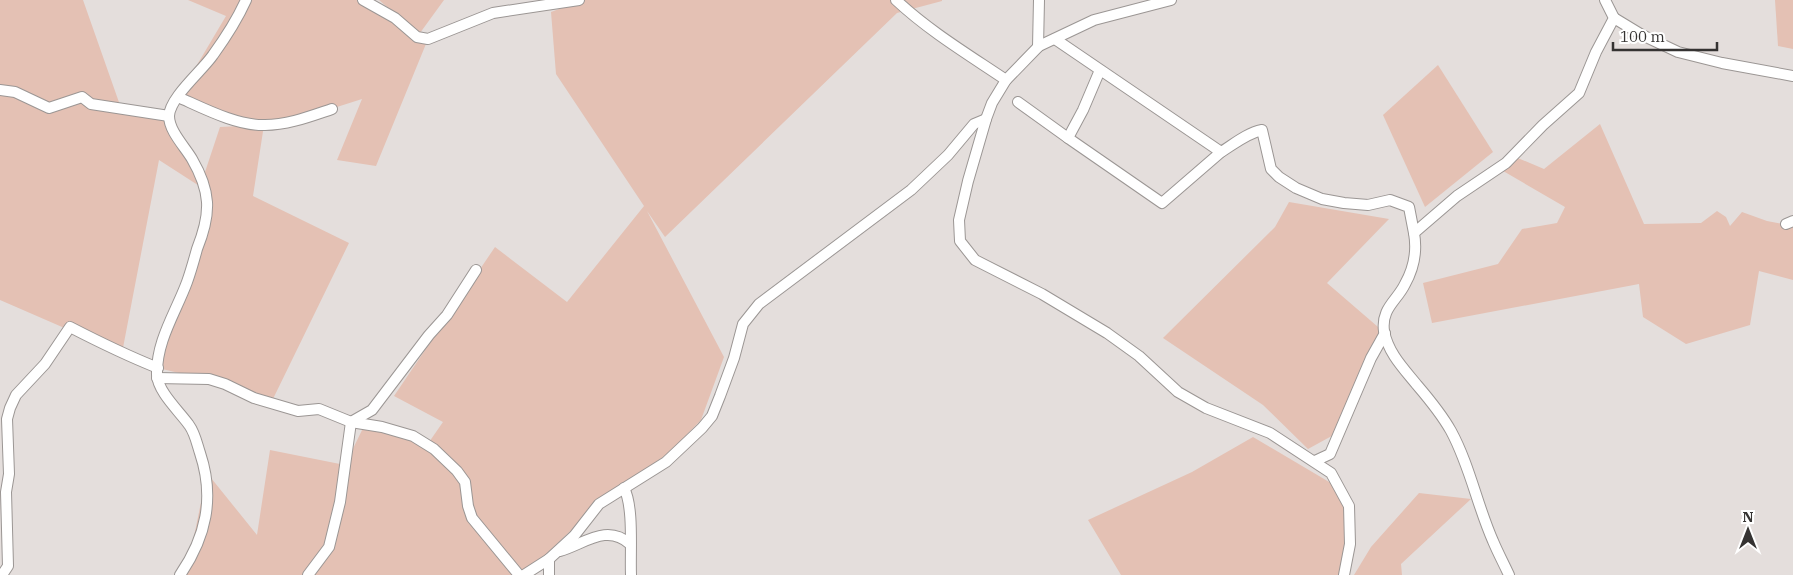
<svg xmlns="http://www.w3.org/2000/svg" width="1793" height="575" viewBox="0 0 1793 575" font-family="'IBM Plex Serif',serif">
<rect width="100%" height="100%" fill="#e4dedc"/>
<g fill="#e4c1b4">
<path d="M0 0H83L121 108 169 116 202 181 220 127 264 125 253 196 349 243 271 403 225 384 158 368 207 202 204 189 159 160 122 353 0 300Z"/>
<path d="M188 0H366L409 26 379 0H444L420 33 428 39 376 166 337 160 362 99 293 121 255 124 178 97 226 16Z"/>
<path d="M583 0H942V1L897 13 665 237 647 211 724 357 701 420 671 451 599 504 524 575H177L189 561 207 473 257 535 270 450 345 465 365 424 427 445 443 422 394 396 495 247 567 302 644 206 556 74 551 12Z"/>
<path d="M1775 0H1793V49L1778 46Z"/>
<path d="M1438 65 1493 152 1425 207 1383 115Z"/>
<path d="M1600 124 1644 224 1701 223 1717 211 1726 217 1730 226 1742 212 1767 221 1793 226V280L1759 271 1750 325 1686 344 1643 317 1639 284 1432 323 1423 283 1498 264 1522 229 1557 223 1565 207 1498 168 1513 156 1544 169Z"/>
<path d="M1289 202 1389 219 1327 283 1385 333 1339 432 1308 449 1263 405 1163 338 1275 227Z"/>
<path d="M1253 437 1341 489 1350 514 1344 575H1121L1088 520 1192 472Z"/>
<path d="M1419 493 1471 499 1401 564 1402 575H1354L1371 547Z"/>
</g>
<g fill="none" stroke-linecap="round" stroke-linejoin="round">
<g stroke="#9b9694" stroke-width="12">
<g id="minor">
<path d="M363 0 395 18 417 37 428 39 493 13 579 0"/>
<path d="M896 0C929 31 969 55 1006 80"/>
<path d="M1171 0 1094 20 1039 46 1006 80 992 103 986 119 968 181 959 220 960 241 975 260 1042 294 1107 333 1139 356 1178 392 1206 408 1270 433 1331 473 1349 506 1350 544 1344 575"/>
<path d="M1614 18 1642 35 1678 52 1722 63 1793 76"/>
<path d="M1055 39 1221 152 1162 203 1068 138 1083 110 1100 70"/>
<path d="M1038 47 1039 0"/>
<path d="M0 90 15 92 49 108 82 97 91 104 169 116"/>
<path d="M178 97C203 108 237 126 265 125 288 125 311 116 332 109"/>
<path d="M1018 102 1068 138"/>
<path d="M1221 152C1234 144 1247 133 1262 130L1271 169 1279 177 1296 188 1322 199 1344 203 1368 205 1390 200 1409 207 1414 233"/>
<path d="M1786 224 1793 221"/>
<path d="M157 378 209 379 225 384 254 398 298 411 319 409 351 422 382 427 413 436 434 449 457 471 465 482 468 506 472 518 519 575"/>
<path d="M1315 461 1330 454 1371 358 1385 333"/>
<path d="M624 488C634 507 630 552 631 575"/>
<path d="M560 551C584 544 607 523 630 544"/>
<path d="M549 559V575"/>
<path d="M2 575 8 566 6 492 9 474 7 419 10 408 16 395 45 364 70 327C99 342 128 356 158 368"/>
<path d="M180 575C206 537 215 498 200 453 197 444 195 433 189 425 179 411 158 392 157 375 156 341 176 312 187 282 191 271 194 260 197 249 203 234 208 218 207 202 206 187 199 171 192 159 185 147 169 131 169 116 170 97 202 71 213 55 226 37 237 20 246 0"/>
<path d="M308 575 329 547 340 502 351 422 372 410 429 335 447 315 476 270"/>
<path d="M524 575 549 559 574 536 599 504 666 462 702 428 712 416 720 396 734 358 743 324 759 304 911 190 948 155 974 124 986 119"/>
<path d="M1509 575C1504 564 1498 553 1493 541 1477 505 1470 466 1451 431 1442 415 1429 399 1417 385 1404 369 1388 353 1384 331 1381 308 1397 301 1405 284 1414 268 1417 250 1414 233L1457 196 1506 163 1543 125 1579 93 1596 52 1614 18 1605 0"/>
</g>
</g>
<use href="#minor" stroke="#fff" stroke-width="10"/>
</g>
<g transform="translate(1748 530)" stroke="#ffffff" stroke-width="4" paint-order="stroke">
<path d="M0-4L9 19L0 12L-9 19Z" fill="#353332"/>
<text y="-8" font-size="14" font-weight="bold" text-anchor="middle" fill="#353332">N</text>
</g>
<path d="M1613 42v8h104v-8" fill="none" stroke="#353332" stroke-width="2.5"/>
<text x="1620" y="42" font-size="15" fill="#353332" stroke="#ffffff" stroke-width="4" paint-order="stroke">100 m</text>
</svg>
